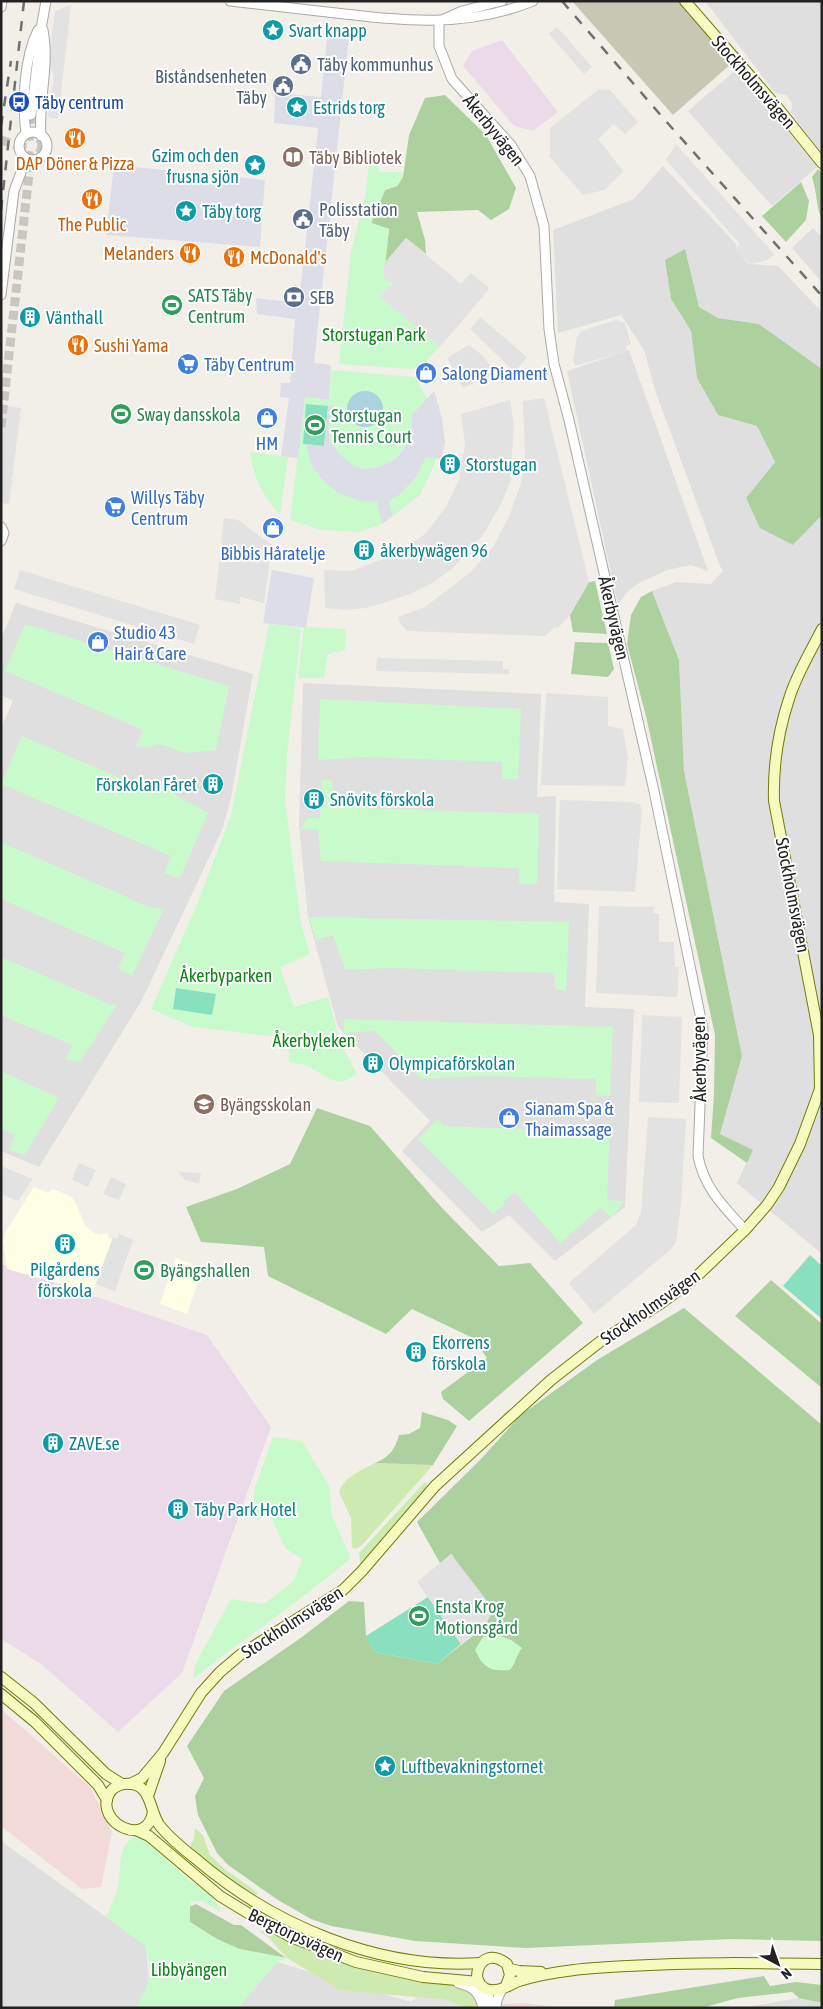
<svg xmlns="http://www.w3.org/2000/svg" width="823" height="2009" viewBox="0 0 823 2009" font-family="'Asap Condensed',sans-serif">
<rect width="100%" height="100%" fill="#f2efe9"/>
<g fill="#e0dfdf">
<path d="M705 1H822V153L791 113 792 103 786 95 775 93Z"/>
<path d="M737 69 817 167 772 206 688 111Z"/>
<path d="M663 166 737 245 736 249 749 264 778 266 822 312V369L759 324 718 318 699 307 685 250 671 299 691 331 697 378 718 415 757 426 775 462 746 498 793 545 822 515V1254L737 1183 752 1150 720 1134 742 1056 684 771 679 660 652 591 676 582 711 584 723 571 720 566 656 393 644 350 621 315 558 333 553 230 634 199Z"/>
<path d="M813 228 822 237V282L792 248Z"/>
<path d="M629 350 708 571 691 565 667 570 639 583 626 593 618 605 567 371Z"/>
<path d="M16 603 253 674 231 798 222 830 142 1000 39 1167 1 1151V728L13 701 1 695V639Z"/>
<path d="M303 683 541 694 537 797 556 796 554 902 589 904 585 1007 634 1009 625 1207 555 1261 509 1215 482 1232 402 1151 430 1121 338 1027 308 917 299 826Z"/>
<path d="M1 1841 146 1946 149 1984 144 2008H1Z"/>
<path d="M277 1962 411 2002 406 2008H238Z"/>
<path d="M799 1998 822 2003V2008H742Z"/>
</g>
<g fill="#f2dad9">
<path d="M1 1709 91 1788 112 1832 101 1887 82 1889 1 1826Z"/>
<path d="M417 1997 464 2006 524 2003 565 2008H406Z"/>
</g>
<g fill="#ebdbe8">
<path d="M502 40 558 112 533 131 514 126 463 66 472 51Z"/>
<path d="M1 1264 207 1335 271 1427 182 1673 118 1732 41 1664 1 1639Z"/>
</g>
<g fill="#ffffe5">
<path d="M34 1187 48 1193 53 1189 70 1196 75 1201 85 1225 94 1233 101 1235 108 1233V1237L113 1239 92 1293 7 1269 3 1241 6 1231Z"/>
<path d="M176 1258 203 1268 187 1314 160 1304Z"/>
</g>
<path fill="#c7c7b4" d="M572 1H679L732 63 673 115Z"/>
<g fill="#cdebb0">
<path d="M375 1463 433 1465 362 1545 356 1549 352 1548 351 1518 339 1492C344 1477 362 1470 375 1463Z"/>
<path d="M425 1482 428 1487 361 1567 359 1553Z"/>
<path d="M195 1828 203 1835 210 1855 226 1870 258 1893 255 1897 201 1859 189 1848 194 1839Z"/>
<path d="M259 1931H267L331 1958 375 1972 466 1988 477 1996 480 2008H465L447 2000 340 1990 287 1958 269 1938Z"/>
</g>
<g fill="#add19e">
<path d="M445 95 486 135 516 188 509 209 491 220 478 210 417 212 425 240 426 254 406 238 384 264 389 229 371 223 385 190 397 186 403 177 409 135 425 98Z"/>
<path d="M818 169 822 173V221C816 206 817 192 812 177Z"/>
<path d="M801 182 809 201 806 220 786 242 762 216Z"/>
<path d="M685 249 699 307 718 318 759 324 822 369V515L793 545 760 528 746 498 775 462 757 426 718 415 697 378 691 331 671 299 665 260Z"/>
<path d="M595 581 607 634 573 632 570 615 589 582Z"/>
<path d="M652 591 679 660 684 771 742 1056 720 1134 753 1150 747 1163 711 1138 714 1094 715 1035 646 716 627 644 631 615 641 597Z"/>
<path d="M575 642 608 643 614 669 608 677 571 674Z"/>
<path d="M317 1108 370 1126 442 1208 499 1266 530 1263 583 1323 469 1421 443 1399 441 1392 487 1358 473 1338 412 1309 386 1334 268 1276 264 1247 201 1242 186 1207 237 1189 290 1164Z"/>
<path d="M771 1280 822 1324V1388L735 1316Z"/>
<path d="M684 1308 822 1425V1941L732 1939 525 1948 415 1941 331 1926 311 1919 278 1900 228 1865 217 1853 198 1815 195 1796 204 1778 187 1746 224 1691 302 1637 349 1601 364 1602 366 1635 374 1652 437 1664 484 1627 452 1554 440 1563 417 1522 480 1460 521 1415 597 1360Z"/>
<path d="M422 1412 448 1420 457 1426 433 1465 375 1463C389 1457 395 1450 399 1435L409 1434 420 1428Z"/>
<path d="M196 1904 234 1925H241L286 1958 239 1949 217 1939 190 1922 189 1907Z"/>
<path d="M764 1976 770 1986 796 1982 822 1985V2003L799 1998 792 1992 738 1998 701 2008H614L615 2000Z"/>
</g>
<g fill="#c8facc">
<path d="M369 163H379L378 172H402L403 177 397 186 385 190 371 223 389 229 384 279 392 283 380 297 440 347 421 366 412 369 339 364 351 252 366 192Z"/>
<path d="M331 370 415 377 432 408 436 434 435 463 420 495 382 524 359 532 321 530 290 520 305 397 329 400Z"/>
<path d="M250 452 288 457 280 515C263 495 253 478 250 452Z"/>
<path d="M25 624 229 686 216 750 186 753 159 744 145 747 136 746 143 730 5 671Z"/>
<path d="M269 624 301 628 287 755 285 800 301 925 310 954 280 967 294 1007 328 997 341 1044 357 1074 342 1082 332 1080 306 1065 289 1062 288 1038 193 1027 151 1009 196 907 231 816Z"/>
<path d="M304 627 346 629 345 650 328 654 324 678H298Z"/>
<path d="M320 699 521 709 518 779H502V762L364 757 318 760Z"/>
<path d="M22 736 158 794 165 779 176 795 208 813 180 878 164 873 171 856 1 784Z"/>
<path d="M322 780H331L334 791 333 807 539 814 537 884H519V868L321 861 318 830 302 829 307 818H320Z"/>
<path d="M1 842 147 906 164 909 132 976 118 968 125 953 1 899Z"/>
<path d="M308 917 569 922 566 991 555 989V973L391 968 345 970 333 935 317 940Z"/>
<path d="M1 957 109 1004 117 1005 80 1062 66 1059 72 1045 1 1015Z"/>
<path d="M344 1019 613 1027 610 1096 596 1095V1079L482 1076 422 1079 375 1031 344 1033Z"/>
<path d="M1 1071 59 1098 25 1155 9 1150 15 1135 1 1129Z"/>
<path d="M438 1119 444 1126 610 1132 607 1200 624 1201 611 1218 601 1207 560 1243 515 1192 504 1201 505 1204 493 1214 418 1139Z"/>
<path d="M273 1437 302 1441 329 1486 332 1516 350 1556 349 1560C299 1602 244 1638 193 1679L196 1663 231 1599 264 1604 293 1582 302 1561V1559L285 1548 272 1519 268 1514 258 1520 251 1516 255 1488Z"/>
<path d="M495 1634 511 1640 522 1648C516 1655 516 1663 510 1670 490 1672 483 1667 475 1650L483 1637Z"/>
<path d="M134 1837H140L148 1842 190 1881 208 1893 221 1909 219 1911 202 1901H190V1923L217 1939 239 1949 286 1958 277 1962 238 2008 136 2007C151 1980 152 1977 146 1946L106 1917C109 1909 114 1900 117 1891 122 1875 116 1846 134 1837Z"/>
</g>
<g fill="#88e0be">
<path d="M306 404 328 406 324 446 303 444Z"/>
<path d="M176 988 216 994 212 1015 173 1009Z"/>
<path d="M810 1255 822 1266V1319L783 1286Z"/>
<path d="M428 1597 461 1644 437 1664 374 1652 366 1636Z"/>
</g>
<g fill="#e2e2e2">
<path d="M71 5 58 119 48 117 54 75 48 66 55 11Z"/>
<path d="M557 27 592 67 584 74 549 34Z"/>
<path d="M599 89 602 90 609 89 638 122 625 134 614 124 598 139 623 171 605 190 583 195 550 157V128Z"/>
<path d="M676 144 774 254 768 260 750 264 736 249 740 244 666 160Z"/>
<path d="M406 238 461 284 471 273 488 287V290L440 347 380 297 392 283 384 279V264Z"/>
<path d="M480 317 527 357 518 368 513 370 470 329Z"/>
<path d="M616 320 625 323 631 344 626 346 627 351 575 366 573 360 577 337 581 331Z"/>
<path d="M469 345 482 355 496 373 463 388 447 358Z"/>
<path d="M544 398 589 582 570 615 558 628 555 627 545 636 407 631 400 623 398 617 425 607 471 572 493 547 510 514 521 483 525 456 523 401Z"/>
<path d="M510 400 514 425 510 482 500 506 483 535 452 569 432 583 410 594 367 608 344 610 325 608 324 570 352 571 396 554 425 534 446 507 459 479 465 444 461 414Z"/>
<path d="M1 405 21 408 9 504 1 503Z"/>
<path d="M224 518 238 520 272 545 264 603 240 597V604L215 599Z"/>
<path d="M20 570 200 625 194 644 14 589Z"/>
<path d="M377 658 503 661V669H509V674L376 671Z"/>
<path d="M546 693 608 697V726L623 729 628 758 625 786 541 785Z"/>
<path d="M560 800 631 802 639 804 642 809 635 892 557 889Z"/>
<path d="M599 906 654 907 653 913 659 914V942H674L675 967H679L677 997 596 993Z"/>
<path d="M642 1015 682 1017 679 1103 639 1102Z"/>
<path d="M648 1117 686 1119 681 1204 676 1242 672 1248 594 1314 569 1283 636 1225 641 1212Z"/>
<path d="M79 1163 96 1170 88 1187 72 1180Z"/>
<path d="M1 1166 33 1179 18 1201 1 1194Z"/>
<path d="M178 1172 201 1173 199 1184 185 1180Z"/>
<path d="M111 1177 126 1184 119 1200 103 1194Z"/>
<path d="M119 1234 133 1240 115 1291 96 1284 113 1237 117 1239Z"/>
<path d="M451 1554 494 1610 484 1627 461 1644 417 1582Z"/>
<path d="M417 1997 447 2000 465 2008H440L439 2006 436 2008H412L411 2002Z"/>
</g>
<g fill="#dddde8">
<path d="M328 28 341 30 340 37H349L314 363 331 365 329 396V400L305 397 298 458H296L281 456 289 398 280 397 281 383H290L295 319 257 314 256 298 299 303 318 128 274 123 275 93 321 97Z"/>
<path d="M114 165 265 180 260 247 106 235Z"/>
<path d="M434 391 442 418 445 443 441 459 426 457 416 477 399 495 389 501 392 516 382 524 377 501 364 502 338 493 324 481 314 469 310 461 306 444 324 446 328 406 334 407 328 425 330 441 340 455 354 466 365 469 380 467 396 459 404 449 412 433V415Z"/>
<path d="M272 570 314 578 306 628 263 623Z"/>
</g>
<circle fill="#aad3df" cx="365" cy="409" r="18"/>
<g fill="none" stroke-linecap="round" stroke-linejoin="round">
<g stroke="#c8c6c1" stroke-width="9" stroke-dasharray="9 4.5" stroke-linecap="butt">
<path d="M31 115 34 136"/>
<circle cx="32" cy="146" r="10"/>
<path d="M1 140 22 147"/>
<path d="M1 427 31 156"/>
</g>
<g stroke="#a9a9a9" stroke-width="11">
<g id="tertiary">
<path d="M230 1C265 5 301 9 336 13 405 21 467 28 533 1"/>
<path d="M1 7 2 1"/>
<path d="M444 19 462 11 502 1"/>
<path d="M439 22V46L452 79 511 145 530 176 544 226 549 329 554 364 569 420 654 791 703 1029 698 1156C704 1188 724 1207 745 1230"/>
<path d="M31 115 42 23 46 1"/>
<circle cx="33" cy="146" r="14"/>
<path d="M26 134C22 102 24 58 38 30"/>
<path d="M41 136C38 100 50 65 43 30"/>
<path d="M1 295 14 191 26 159"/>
<path d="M1 527 4 533 1 541"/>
<path d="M458 1983C473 1986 480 1993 483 2008"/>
<path d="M483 1986 489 1997V2008"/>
<path d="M496 2008 497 2000 502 1989"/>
</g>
</g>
<g stroke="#707d05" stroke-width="12">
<g id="secondary">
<path d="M685 1 777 107 822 163"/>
<path d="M1 1677 34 1703 106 1774 122 1784"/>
<path d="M1 1694 35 1722 98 1785 107 1800"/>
<path d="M130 1784 142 1778 163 1753 201 1693 220 1672 240 1655 343 1590 362 1571 435 1486 551 1380 601 1341 660 1304 694 1279 745 1230 767 1205 779 1187 800 1144 820 1089 819 1035 774 801C773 766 778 732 789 699 796 675 811 651 822 629"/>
<path d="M148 1796 160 1761"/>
<path d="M153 1811C148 1850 94 1822 109 1794 112 1788 117 1785 124 1784 153 1781 148 1810 160 1826 170 1838 183 1849 196 1859 273 1925 378 1970 481 1963"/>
<path d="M138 1831 149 1836 220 1896 251 1915 293 1938 356 1962 423 1977 479 1982"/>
<path d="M510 1969 519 1971 541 1972"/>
<path d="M506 1986 510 1975 507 1964C477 1940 464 1993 495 1990 503 1990 511 1984 519 1981 554 1970 592 1968 628 1966 693 1962 757 1963 822 1964"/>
</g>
</g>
<use href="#tertiary" stroke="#fff" stroke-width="9"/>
<use href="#secondary" stroke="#f7fabf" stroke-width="10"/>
<g stroke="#707070" stroke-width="2.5" stroke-dasharray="10 10" stroke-linecap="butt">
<path d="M562 1 664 119 822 296"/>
<path d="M1 126 11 61"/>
<path d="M1 210 24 1"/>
</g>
</g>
<defs>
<g id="sight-disc" transform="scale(1.125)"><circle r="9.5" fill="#0f9aa8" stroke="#fff"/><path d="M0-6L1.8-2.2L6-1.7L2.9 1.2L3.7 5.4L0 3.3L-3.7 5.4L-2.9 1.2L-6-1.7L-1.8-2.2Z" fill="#fff"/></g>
<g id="civic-disc" transform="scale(1.125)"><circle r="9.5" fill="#5c6f8a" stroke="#fff"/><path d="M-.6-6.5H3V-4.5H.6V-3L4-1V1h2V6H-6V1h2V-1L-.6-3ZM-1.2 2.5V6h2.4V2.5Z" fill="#fff"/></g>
<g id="bus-disc" transform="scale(1.125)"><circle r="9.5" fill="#1a4fb4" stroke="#fff"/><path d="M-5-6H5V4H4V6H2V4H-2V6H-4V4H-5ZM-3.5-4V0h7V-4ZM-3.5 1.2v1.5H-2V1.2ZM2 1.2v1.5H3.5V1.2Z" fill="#fff"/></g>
<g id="restaurant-disc" transform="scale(1.125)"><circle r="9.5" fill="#e8710a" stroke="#fff"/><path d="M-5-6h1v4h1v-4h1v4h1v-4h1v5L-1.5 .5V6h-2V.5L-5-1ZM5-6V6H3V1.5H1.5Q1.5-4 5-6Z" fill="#fff"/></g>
<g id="library-disc" transform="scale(1.125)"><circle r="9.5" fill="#8d6e63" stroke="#fff"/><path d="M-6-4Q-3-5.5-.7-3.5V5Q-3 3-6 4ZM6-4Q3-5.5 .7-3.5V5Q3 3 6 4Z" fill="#fff"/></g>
<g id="bank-disc" transform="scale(1.125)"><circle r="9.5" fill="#5c6f8a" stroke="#fff"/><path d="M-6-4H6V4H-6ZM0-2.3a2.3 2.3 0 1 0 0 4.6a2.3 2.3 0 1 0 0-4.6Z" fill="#fff"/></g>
<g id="stadium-disc" transform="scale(1.125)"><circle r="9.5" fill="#2e9e5b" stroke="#fff"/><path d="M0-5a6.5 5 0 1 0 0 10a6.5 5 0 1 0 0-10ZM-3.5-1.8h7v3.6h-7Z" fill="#fff"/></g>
<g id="building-disc" transform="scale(1.125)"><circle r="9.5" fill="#0f9aa8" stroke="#fff"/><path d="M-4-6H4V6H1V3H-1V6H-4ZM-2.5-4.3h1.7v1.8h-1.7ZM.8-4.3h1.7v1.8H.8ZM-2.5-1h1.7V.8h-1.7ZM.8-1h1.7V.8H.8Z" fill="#fff"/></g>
<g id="supermarket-disc" transform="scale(1.125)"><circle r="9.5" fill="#3f7fe0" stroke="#fff"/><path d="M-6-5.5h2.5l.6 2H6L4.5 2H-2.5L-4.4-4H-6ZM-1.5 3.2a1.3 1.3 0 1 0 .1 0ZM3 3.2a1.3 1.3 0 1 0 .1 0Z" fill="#fff"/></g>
<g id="shop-disc" transform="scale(1.125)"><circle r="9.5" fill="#3f7fe0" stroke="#fff"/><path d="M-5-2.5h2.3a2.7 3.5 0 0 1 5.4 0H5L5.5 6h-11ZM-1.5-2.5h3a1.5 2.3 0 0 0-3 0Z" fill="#fff"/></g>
<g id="school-disc" transform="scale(1.125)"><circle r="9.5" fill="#8d6e63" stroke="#fff"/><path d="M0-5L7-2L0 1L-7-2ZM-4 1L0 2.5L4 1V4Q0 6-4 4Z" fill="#fff"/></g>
</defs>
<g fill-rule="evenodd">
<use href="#sight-disc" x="273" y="30"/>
<use href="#civic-disc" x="301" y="64"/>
<use href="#civic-disc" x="283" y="86"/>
<use href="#bus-disc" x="19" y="102"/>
<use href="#sight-disc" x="297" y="107"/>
<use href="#restaurant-disc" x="75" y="138"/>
<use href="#library-disc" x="293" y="157"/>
<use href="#sight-disc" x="255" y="165"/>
<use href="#restaurant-disc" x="92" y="199"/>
<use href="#sight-disc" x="186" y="211"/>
<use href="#civic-disc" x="303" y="219"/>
<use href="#restaurant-disc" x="190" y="253"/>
<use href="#restaurant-disc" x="234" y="257"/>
<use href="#bank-disc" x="294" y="297"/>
<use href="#stadium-disc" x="172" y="305"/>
<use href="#building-disc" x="30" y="317"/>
<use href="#restaurant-disc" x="78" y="345"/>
<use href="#supermarket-disc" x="188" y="364"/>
<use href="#shop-disc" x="426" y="373"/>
<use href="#stadium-disc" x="121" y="414"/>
<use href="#shop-disc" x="267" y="418"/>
<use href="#stadium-disc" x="315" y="425"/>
<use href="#building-disc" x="450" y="464"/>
<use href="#supermarket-disc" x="115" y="507"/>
<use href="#shop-disc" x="273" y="528"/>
<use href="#building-disc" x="364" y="550"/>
<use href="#shop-disc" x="98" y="642"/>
<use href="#building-disc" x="213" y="784"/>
<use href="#building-disc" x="314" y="799"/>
<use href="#building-disc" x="373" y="1063"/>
<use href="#school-disc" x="204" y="1104"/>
<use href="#shop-disc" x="509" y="1118"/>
<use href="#building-disc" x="65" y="1244"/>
<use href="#stadium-disc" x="144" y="1270"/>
<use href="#building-disc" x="416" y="1352"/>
<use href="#building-disc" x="53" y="1443"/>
<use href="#building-disc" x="178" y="1509"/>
<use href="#stadium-disc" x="419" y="1616"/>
<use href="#sight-disc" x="385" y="1766"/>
</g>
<g text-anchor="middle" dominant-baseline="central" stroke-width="4" stroke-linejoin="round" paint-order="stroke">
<g font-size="18" fill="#0d838f" stroke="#fff" text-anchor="start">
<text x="289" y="30">Svart knapp</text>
<text x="313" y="107">Estrids torg</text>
<text x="239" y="155" text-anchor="end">Gzim och den<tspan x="239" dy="21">frusna sjön</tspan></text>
<text x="202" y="211">Täby torg</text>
<text x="46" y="317">Vänthall</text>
<text x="466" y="464">Storstugan</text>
<text x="380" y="550">åkerbywägen 96</text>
<text x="197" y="784" text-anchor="end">Förskolan Fåret</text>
<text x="330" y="799">Snövits förskola</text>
<text x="389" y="1063">Olympicaförskolan</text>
<text x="65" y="1269" text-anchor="middle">Pilgårdens<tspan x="65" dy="21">förskola</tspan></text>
<text x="432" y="1342">Ekorrens<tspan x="432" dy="21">förskola</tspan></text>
<text x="69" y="1443">ZAVE.se</text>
<text x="194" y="1509">Täby Park Hotel</text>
<text x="401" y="1766">Luftbevakningstornet</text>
</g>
<g font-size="18" fill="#4e5e75" stroke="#fff" text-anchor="start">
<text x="317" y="64">Täby kommunhus</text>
<text x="267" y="76" text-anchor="end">Biståndsenheten<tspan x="267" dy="21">Täby</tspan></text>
<text x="319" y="209">Polisstation<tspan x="319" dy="21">Täby</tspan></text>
<text x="310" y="297">SEB</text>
</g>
<g font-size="18" fill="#222" stroke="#fff">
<text transform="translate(754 82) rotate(49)">Stockholmsvägen</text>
<text transform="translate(494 130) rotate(51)">Åkerbyvägen</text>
<text transform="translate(614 618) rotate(77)">Åkerbyvägen</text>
<text transform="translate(793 895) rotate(79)">Stockholmsvägen</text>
<text transform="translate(699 1059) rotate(-91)">Åkerbyvägen</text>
<text transform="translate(650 1307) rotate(-35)">Stockholmsvägen</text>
<text transform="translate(292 1622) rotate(-33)">Stockholmsvägen</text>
<text transform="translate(296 1935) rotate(25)">Bergtorpsvägen</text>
</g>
<g font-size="18" fill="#164399" stroke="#fff" text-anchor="start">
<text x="35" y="102">Täby centrum</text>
</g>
<g font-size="18" fill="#785e54" stroke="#fff" text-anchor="start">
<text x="309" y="157">Täby Bibliotek</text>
<text x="220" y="1104">Byängsskolan</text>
</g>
<g font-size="18" fill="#c56008" stroke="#fff">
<text x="75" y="163">DAP Döner &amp; Pizza</text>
<text x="92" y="224">The Public</text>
<text x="174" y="253" text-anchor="end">Melanders</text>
<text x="250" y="257" text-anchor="start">McDonald's</text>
<text x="94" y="345" text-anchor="start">Sushi Yama</text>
</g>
<g font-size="18" fill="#27864d" stroke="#fff" text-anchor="start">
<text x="188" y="295">SATS Täby<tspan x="188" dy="21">Centrum</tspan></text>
<text x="137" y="414">Sway dansskola</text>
<text x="331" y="415">Storstugan<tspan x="331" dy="21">Tennis Court</tspan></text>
<text x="160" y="1270">Byängshallen</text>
<text x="435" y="1606">Ensta Krog<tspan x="435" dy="21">Motionsgård</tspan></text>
</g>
<g font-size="18" fill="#0c8416" stroke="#fff">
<text x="374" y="334">Storstugan Park</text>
<text x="226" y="975">Åkerbyparken</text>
<text x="314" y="1040">Åkerbyleken</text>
<text x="189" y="1969">Libbyängen</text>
</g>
<g font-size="18" fill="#366cbe" stroke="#fff" text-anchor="start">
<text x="204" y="364">Täby Centrum</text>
<text x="442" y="373">Salong Diament</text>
<text x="267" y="443" text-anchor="middle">HM</text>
<text x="131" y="497">Willys Täby<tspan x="131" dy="21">Centrum</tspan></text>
<text x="273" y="553" text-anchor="middle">Bibbis Håratelje</text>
<text x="114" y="632">Studio 43<tspan x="114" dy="21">Hair &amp; Care</tspan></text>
<text x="525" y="1108">Sianam Spa &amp;<tspan x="525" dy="21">Thaimassage</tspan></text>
</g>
</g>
<rect width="823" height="2009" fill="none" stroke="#222222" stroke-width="5"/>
<g transform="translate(778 1964) rotate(139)" stroke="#ffffff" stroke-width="4" paint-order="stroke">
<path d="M0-4L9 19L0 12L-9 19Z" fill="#222222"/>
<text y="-8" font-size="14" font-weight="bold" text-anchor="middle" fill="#222222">N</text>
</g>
</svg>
